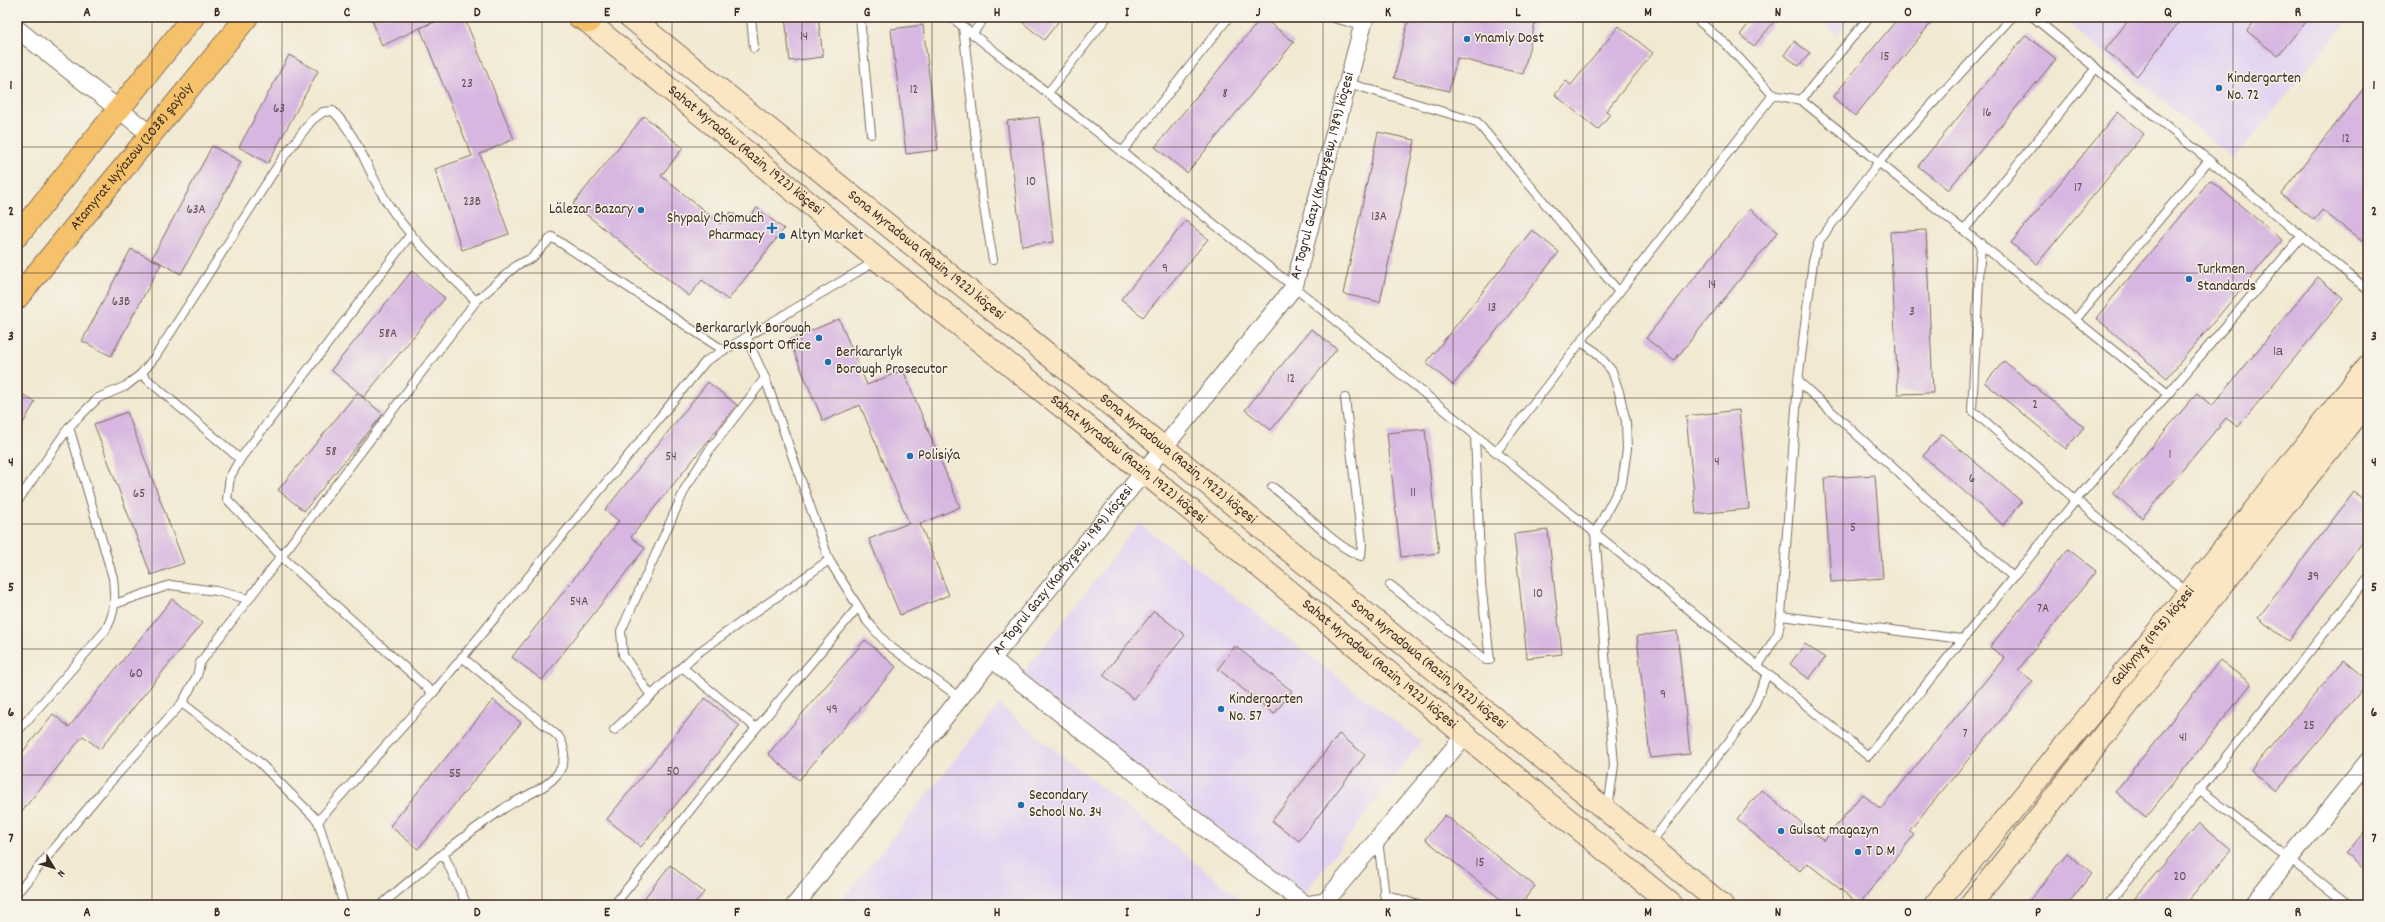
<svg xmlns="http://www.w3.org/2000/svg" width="2385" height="922" viewBox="0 0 2385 922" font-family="Dekko,sans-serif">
<rect width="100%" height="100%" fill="#f7f3e8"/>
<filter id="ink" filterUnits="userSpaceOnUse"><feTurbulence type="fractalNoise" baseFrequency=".025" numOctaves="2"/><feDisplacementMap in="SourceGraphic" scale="8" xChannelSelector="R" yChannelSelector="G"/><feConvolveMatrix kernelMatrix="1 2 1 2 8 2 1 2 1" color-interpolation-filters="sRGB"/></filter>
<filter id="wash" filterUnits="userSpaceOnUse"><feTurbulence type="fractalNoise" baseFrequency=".012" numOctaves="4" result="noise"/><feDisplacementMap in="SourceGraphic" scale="16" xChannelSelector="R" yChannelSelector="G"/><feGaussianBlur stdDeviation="0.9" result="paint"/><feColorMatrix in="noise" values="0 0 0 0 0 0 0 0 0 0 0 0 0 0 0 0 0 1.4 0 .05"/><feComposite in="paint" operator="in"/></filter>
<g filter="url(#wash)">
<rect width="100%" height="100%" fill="#f2e9d2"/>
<g fill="#e3d3f2">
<path d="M1815 17H1851L1838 34Z"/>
<path d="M2060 17H2350L2234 159Z"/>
<path d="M1139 523 1421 742 1304 894 1021 676Z"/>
<path d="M999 705 1248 905H838Z"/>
</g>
<g id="blocks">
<g fill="#d7b7e1">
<path d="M371 17H443L382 46Z"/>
<path d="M446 17H464L514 139 480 154 509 234 462 250 435 169 472 156 420 28Z"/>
<path d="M785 17H818L823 57 790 61Z"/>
<path d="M1016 17H1062L1044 40Z"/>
<path d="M1262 17 1294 42 1187 173 1155 147Z"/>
<path d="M1409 17H1527L1536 19 1523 74 1457 58 1449 91 1394 78Z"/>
<path d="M1754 17H1778L1754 46 1740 35Z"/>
<path d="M1899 17H1936L1855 116 1833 97Z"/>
<path d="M2131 17H2183L2137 76 2105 50Z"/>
<path d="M2258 17H2309L2278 56 2247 31Z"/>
<path d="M923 25 938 150 906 154 891 29Z"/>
<path d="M1619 26 1653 53 1606 111 1610 114 1598 130 1555 95 1566 81 1571 85Z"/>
<path d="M2026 35 2056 59 1948 190 1918 166Z"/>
<path d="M1794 41 1810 53 1799 66 1784 55Z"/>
<path d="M289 55 318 71 268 163 239 147Z"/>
<path d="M2368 83V246L2322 210 2314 220 2281 194Z"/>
<path d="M2118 112 2144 134 2037 264 2011 243Z"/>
<path d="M644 116 683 148 661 176 721 224 731 212 745 223 757 208 784 229 728 300 702 280 689 296 573 204Z"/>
<path d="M1039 117 1054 242 1022 246 1007 121Z"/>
<path d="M1378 132 1415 140 1380 302 1343 294Z"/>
<path d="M212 146 241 162 181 274 152 258Z"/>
<path d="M2210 180 2282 240 2167 378 2096 318Z"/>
<path d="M1750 209 1778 232 1674 361 1646 338Z"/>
<path d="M1186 221 1208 239 1143 317 1121 299Z"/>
<path d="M1532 230 1559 252 1453 385 1426 363Z"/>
<path d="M1926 230 1933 393 1898 394 1890 232Z"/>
<path d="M131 249 161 264 111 356 82 341Z"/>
<path d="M412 271 445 298 364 397 331 370Z"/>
<path d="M2318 277 2343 299 2238 427 2226 418 2142 518 2113 493 2197 393 2212 406Z"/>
<path d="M839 319 867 385 903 370 960 507 920 524 949 595 900 615 869 539 909 523 860 405 823 421 789 340Z"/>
<path d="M1311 329 1337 349 1271 430 1245 410Z"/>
<path d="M2004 361 2084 427 2066 449 1985 383Z"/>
<path d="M708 382 737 405 631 537 645 548 542 680 512 657 619 521 605 510Z"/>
<path d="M17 391 35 402 17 434Z"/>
<path d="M357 393 383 414 304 511 278 490Z"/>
<path d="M1739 410 1749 509 1696 514 1686 416Z"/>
<path d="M127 412 184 563 151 575 94 424Z"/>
<path d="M1425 429 1439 553 1401 557 1387 433Z"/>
<path d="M1942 434 2022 502 2003 525 1923 456Z"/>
<path d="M1875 475 1883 578 1831 582 1824 478Z"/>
<path d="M2354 492 2368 503V535L2288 641 2258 618Z"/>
<path d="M1548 530 1562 654 1527 658 1514 534Z"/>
<path d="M2068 549 2096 571 2018 670 2033 681 1909 831 1914 835 1859 904 1807 863 1800 871 1737 820 1761 790 1824 841 1862 794 1881 809 2004 658 1990 647Z"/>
<path d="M172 599 202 623 100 749 83 736 17 817V759L53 714 69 727Z"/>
<path d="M1154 611 1185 635 1134 699 1103 675Z"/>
<path d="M1677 631 1690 754 1650 758 1637 636Z"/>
<path d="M865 640 896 667 799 780 768 754Z"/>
<path d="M1805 644 1825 658 1809 679 1790 664Z"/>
<path d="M1235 646 1292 691 1274 714 1218 669Z"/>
<path d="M2220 660 2251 684 2146 817 2115 792Z"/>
<path d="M2344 660 2368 680V683L2276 791 2251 770Z"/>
<path d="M705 698 740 726 641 847 607 819Z"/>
<path d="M493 700 521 723 418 849 390 826Z"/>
<path d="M1339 734 1365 755 1299 841 1272 821Z"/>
<path d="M1445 815 1535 886 1520 905H1508L1425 839Z"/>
<path d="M2199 823 2231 850 2185 905H2129Z"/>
<path d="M2368 827V872L2346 854Z"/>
<path d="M2067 853 2092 873 2067 905H2026Z"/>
<path d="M670 865 704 892 694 905H639Z"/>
</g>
</g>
</g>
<g filter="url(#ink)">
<use href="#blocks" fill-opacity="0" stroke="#7b6d5d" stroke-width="1"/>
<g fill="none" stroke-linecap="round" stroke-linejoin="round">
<g stroke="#7b6d5d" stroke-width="10">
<g id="service">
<path d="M751 17 754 48"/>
<path d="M860 17 871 134"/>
<path d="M951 17 1294 287 1868 756 2076 500 2188 593"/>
<path d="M1330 17 1363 26"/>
<path d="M1694 17 1726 44 1773 95"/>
<path d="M1869 17 1801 100 2168 394 2076 500 1972 410 1981 243"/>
<path d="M2033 17 2368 290"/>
<path d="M963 27 983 202 993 260"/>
<path d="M972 34 985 17"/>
<path d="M1348 83 1477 122 1619 292 1496 452"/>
<path d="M1048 93 1107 17"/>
<path d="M1122 152 1229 17"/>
<path d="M1964 230 2096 68"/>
<path d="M411 234 240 459 230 477 227 499 282 557 433 693"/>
<path d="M1619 292 1773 95 1801 100"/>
<path d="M2076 319 2209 160"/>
<path d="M746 337 765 378 829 560 867 621 888 645 960 698"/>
<path d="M1581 342 1596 352 1612 371 1619 392 1626 422 1627 449 1622 483 1595 533 1614 765 1608 809"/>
<path d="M141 374 240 459"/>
<path d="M1798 381 2013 577"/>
<path d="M2168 394 2302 236"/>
<path d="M1272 487C1301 506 1330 545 1361 556L1362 543 1345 398"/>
<path d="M17 502 69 427 98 398 126 386 141 374 155 357 282 159 312 120 323 112 333 111C360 139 368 173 388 204 412 241 445 270 476 301"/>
<path d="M1390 585 1486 660H1490L1481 584 1475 435"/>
<path d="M115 604 170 585 216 591 249 599"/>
<path d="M1781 616 1962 639"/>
<path d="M1758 666 1778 633 1781 616 1798 381 1813 261 1819 241 1879 162 2012 17"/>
<path d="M682 667 756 728"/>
<path d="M651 696 623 655 621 631 686 487 708 452 765 378"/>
<path d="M182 703 259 762 318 821 344 905"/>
<path d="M614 730 696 654 829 560"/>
<path d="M17 732 105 631C116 613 115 599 113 578L69 427"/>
<path d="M2199 789 2349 905"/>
<path d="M318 821 433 693 706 361 876 261"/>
<path d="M1378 840 1386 905"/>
<path d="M1649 845 1744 722 1754 706 1767 674"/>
<path d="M443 853 467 905"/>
<path d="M17 893 104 789 182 703 197 676 200 663 209 651 476 301 517 265 532 258 552 237 723 350"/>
<path d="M1384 894 1418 905"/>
<path d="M381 905C420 872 460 838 503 809 520 797 546 790 558 773 566 762 566 746 558 736L462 657"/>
<path d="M614 905 743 744 858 607"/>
<path d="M2108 905 2368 578"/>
</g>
</g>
<g stroke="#7b6d5d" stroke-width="19">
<g id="minor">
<path d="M17 29 150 134"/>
<path d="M992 659 1220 840 1306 905"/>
<path id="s1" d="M795 905 960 698 1294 287 1365 17"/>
<path d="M1306 905 1325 902 1466 734"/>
<path d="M2252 905 2368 761"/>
</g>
</g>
<g stroke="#7b6d5d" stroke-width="24">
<g id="secondary">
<path id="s2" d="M582 17 878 260 1144 472 1672 905"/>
<path id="s3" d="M630 17 1164 448 1722 905"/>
<path id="s4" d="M1935 905 2189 593 2368 366"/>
<path d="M1970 905 2368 400"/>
</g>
</g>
<g stroke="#7b6d5d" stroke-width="24">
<g id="primary">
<path d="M579 17 589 22"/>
<path d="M17 236 193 17"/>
<path id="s5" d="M17 298 247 17"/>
</g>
</g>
<use href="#service" stroke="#fff" stroke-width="8"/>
<use href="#minor" stroke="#fff" stroke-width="17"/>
<use href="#secondary" stroke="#fbe6c4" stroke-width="22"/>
<use href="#primary" stroke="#f5c16b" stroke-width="22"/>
</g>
</g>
<path fill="none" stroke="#3b2a1e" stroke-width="1" stroke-opacity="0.55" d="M152 17V905M282 17V905M412 17V905M542 17V905M672 17V905M802 17V905M932 17V905M1062 17V905M1192 17V905M1323 17V905M1453 17V905M1583 17V905M1713 17V905M1843 17V905M1973 17V905M2103 17V905M2233 17V905M17 147H2368M17 273H2368M17 398H2368M17 524H2368M17 649H2368M17 775H2368"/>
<g fill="#1f6fb2" stroke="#f7f3e8" stroke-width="1.5">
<circle cx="1467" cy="39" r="4"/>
<circle cx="2219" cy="88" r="4"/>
<circle cx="641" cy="210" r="4"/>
<path d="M770 222h4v4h4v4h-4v4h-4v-4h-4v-4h4z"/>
<circle cx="782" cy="236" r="4"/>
<circle cx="2189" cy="279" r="4"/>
<circle cx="819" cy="338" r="4"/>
<circle cx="828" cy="362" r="4"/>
<circle cx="910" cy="456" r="4"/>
<circle cx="1221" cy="709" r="4"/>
<circle cx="1021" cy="805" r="4"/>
<circle cx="1781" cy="831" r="4"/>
<circle cx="1858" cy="852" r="4"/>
</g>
<g text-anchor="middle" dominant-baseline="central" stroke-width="3" stroke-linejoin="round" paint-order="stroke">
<g font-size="13" fill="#624d4f">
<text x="804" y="37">14</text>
<text x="1885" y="57">15</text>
<text x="467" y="84">23</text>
<text x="914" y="90">12</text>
<text x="1225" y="94">8</text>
<text x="279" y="109">63</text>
<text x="1987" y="113">16</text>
<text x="2346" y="139">12</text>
<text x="1031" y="182">10</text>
<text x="2078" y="188">17</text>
<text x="472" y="202">23B</text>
<text x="196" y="210">63A</text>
<text x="1379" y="217">13A</text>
<text x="1165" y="269">9</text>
<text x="1712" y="285">14</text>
<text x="121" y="302">63B</text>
<text x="1492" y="308">13</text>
<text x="1912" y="312">3</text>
<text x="388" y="334">58A</text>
<text x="2278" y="352">1а</text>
<text x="1291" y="379">12</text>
<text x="2035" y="405">2</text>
<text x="331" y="452">58</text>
<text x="2170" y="455">1</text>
<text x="671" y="457">54</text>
<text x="1717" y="462">4</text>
<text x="1972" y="479">6</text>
<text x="1413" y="493">11</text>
<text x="139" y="494">65</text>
<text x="1853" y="528">5</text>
<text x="2313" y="577">39</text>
<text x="1538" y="594">10</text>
<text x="579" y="602">54A</text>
<text x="2043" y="609">7A</text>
<text x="136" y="674">60</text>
<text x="1663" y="695">9</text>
<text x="832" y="710">49</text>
<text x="2309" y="726">25</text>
<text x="1965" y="734">7</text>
<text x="2183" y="738">41</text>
<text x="673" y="772">50</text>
<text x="455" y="774">55</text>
<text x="1480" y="863">15</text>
<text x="2180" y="877">20</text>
</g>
<g font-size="15" fill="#3b2a1e" stroke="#f7f3e8" text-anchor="start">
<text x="1475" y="39">Ynamly Dost</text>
<text x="2227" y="79">Kindergarten<tspan x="2227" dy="17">No. 72</tspan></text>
<text x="633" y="210" text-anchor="end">Lälezar Bazary</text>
<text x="764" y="219" text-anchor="end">Shypaly Chomuch<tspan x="764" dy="17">Pharmacy</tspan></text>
<text x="790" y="236">Altyn Market</text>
<text x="2197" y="270">Turkmen<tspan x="2197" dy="17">Standards</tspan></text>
<text x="811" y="329" text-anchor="end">Berkararlyk Borough<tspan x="811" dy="17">Passport Office</tspan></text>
<text x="836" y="353">Berkararlyk<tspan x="836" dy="17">Borough Prosecutor</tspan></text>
<text x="918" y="456">Polisiýa</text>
<text x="1229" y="700">Kindergarten<tspan x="1229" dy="17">No. 57</tspan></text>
<text x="1029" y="796">Secondary<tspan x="1029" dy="17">School No. 34</tspan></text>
<text x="1789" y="831">Gulsat magazyn</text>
<text x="1866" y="852">T D M</text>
</g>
<g font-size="15" fill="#3b2a1e" stroke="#f7f3e8">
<text stroke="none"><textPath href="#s2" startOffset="211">Sahat Myradow (Razin, 1922) köçesi</textPath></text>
<text stroke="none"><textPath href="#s5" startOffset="182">Atamyrat Nyýazow (2038) şaýoly</textPath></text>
<text stroke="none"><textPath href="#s1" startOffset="909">Ar Togrul Gazy (Karbyşew, 1989) köçesi</textPath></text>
<text stroke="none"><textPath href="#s3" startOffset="380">Sona Myradowa (Razin, 1922) köçesi</textPath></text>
<text stroke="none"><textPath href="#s2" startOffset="703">Sahat Myradow (Razin, 1922) köçesi</textPath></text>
<text stroke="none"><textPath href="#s3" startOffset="704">Sona Myradowa (Razin, 1922) köçesi</textPath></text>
<text stroke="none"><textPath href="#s1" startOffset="429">Ar Togrul Gazy (Karbyşew, 1989) köçesi</textPath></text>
<text stroke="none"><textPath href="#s4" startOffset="346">Galkynyş (1995) köçesi</textPath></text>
<text stroke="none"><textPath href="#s2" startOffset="1027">Sahat Myradow (Razin, 1922) köçesi</textPath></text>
<text stroke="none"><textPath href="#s3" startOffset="1028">Sona Myradowa (Razin, 1922) köçesi</textPath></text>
</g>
</g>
<rect width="2385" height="922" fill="none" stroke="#f7f3e8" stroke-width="44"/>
<g transform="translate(54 868) rotate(128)" stroke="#f7f3e8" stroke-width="3" paint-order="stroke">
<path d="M0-3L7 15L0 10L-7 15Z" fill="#3b2a1e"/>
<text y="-6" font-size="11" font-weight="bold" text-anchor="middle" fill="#3b2a1e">N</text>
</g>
<rect x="22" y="22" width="2341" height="878" fill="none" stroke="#3b2a1e" stroke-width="1.5"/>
<g font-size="13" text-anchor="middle" font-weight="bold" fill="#3b2a1e">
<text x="87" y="16">A</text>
<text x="217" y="16">B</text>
<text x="347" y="16">C</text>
<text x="477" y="16">D</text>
<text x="607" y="16">E</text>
<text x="737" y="16">F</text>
<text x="867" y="16">G</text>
<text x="997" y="16">H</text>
<text x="1127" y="16">I</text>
<text x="1258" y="16">J</text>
<text x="1388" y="16">K</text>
<text x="1518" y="16">L</text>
<text x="1648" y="16">M</text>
<text x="1778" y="16">N</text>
<text x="1908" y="16">O</text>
<text x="2038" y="16">P</text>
<text x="2168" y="16">Q</text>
<text x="2298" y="16">R</text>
<text x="11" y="89">1</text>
<text x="2374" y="89">1</text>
<text x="11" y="215">2</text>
<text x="2374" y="215">2</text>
<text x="11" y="340">3</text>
<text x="2374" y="340">3</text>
<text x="11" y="466">4</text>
<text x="2374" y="466">4</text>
<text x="11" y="591">5</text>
<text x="2374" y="591">5</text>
<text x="11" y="716">6</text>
<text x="2374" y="716">6</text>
<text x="11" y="842">7</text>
<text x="2374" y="842">7</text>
<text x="87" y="916">A</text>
<text x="217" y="916">B</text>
<text x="347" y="916">C</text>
<text x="477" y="916">D</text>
<text x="607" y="916">E</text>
<text x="737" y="916">F</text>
<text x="867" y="916">G</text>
<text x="997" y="916">H</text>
<text x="1127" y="916">I</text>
<text x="1258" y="916">J</text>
<text x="1388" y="916">K</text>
<text x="1518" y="916">L</text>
<text x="1648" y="916">M</text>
<text x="1778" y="916">N</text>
<text x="1908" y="916">O</text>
<text x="2038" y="916">P</text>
<text x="2168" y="916">Q</text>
<text x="2298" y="916">R</text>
</g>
</svg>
